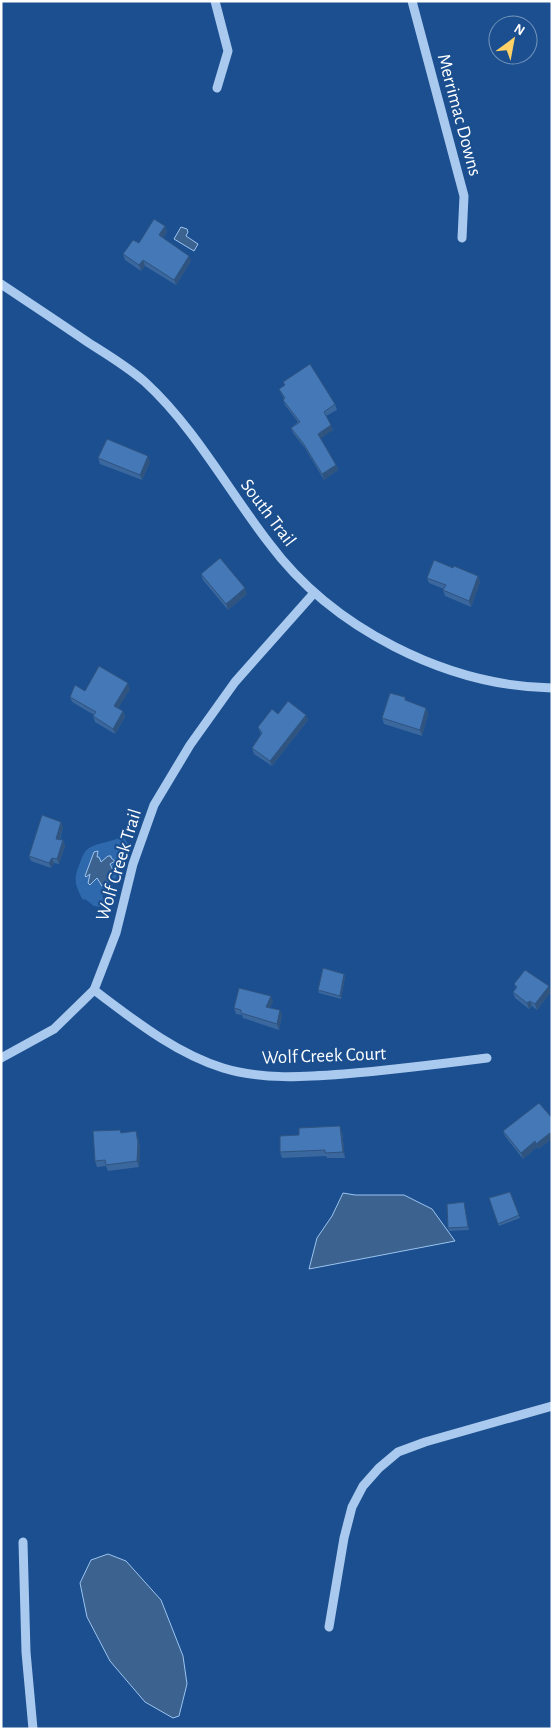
<svg xmlns="http://www.w3.org/2000/svg" width="553" height="1730" viewBox="0 0 553 1730" font-family="'Alegreya Sans',sans-serif">
<rect width="100%" height="100%" fill="#1b4f8f"/>
<path fill="#2e69ad" d="M121 837 125 839 128 844 126 847 119 850V870L113 885 102 896 105 902 101 907 94 906 85 899 83 900C75 885 73 879 80 863 82 857 84 850 91 847 101 842 111 842 121 837Z"/>
<g fill="#3c6290" stroke="#9cc4f0">
<path d="M181 227 187 229 188 232 186 236 198 244 194 251 174 239Z"/>
<path d="M98 851 97 857H99L101 862 108 856H111V858L115 861 110 864 113 870 110 880 102 886 97 878 90 885 88 883 90 874 86 877 85 876 94 852Z"/>
<path d="M343 1193 355 1195H404L432 1209 455 1241 309 1269 317 1238 332 1216Z"/>
<path d="M108 1554 126 1561 161 1600 183 1656 187 1684 179 1716 173 1718 145 1702 110 1661 87 1617 80 1583 91 1560Z"/>
</g>
<g fill="none" stroke-linecap="round" stroke-linejoin="round">
<g stroke="#a9c9ee" stroke-width="9">
<path d="M215 1 228 51 217 88"/>
<path d="M412 1 464 196 462 238"/>
<path d="M1 284C31 304 60 323 89 343 108 355 128 367 145 382 195 428 228 490 269 543 332 628 446 686 552 688"/>
<path d="M94 990C134 1020 175 1053 223 1068 262 1080 304 1077 344 1074 392 1070 440 1064 487 1058"/>
<path d="M1 1058 54 1029 94 990 116 933 133 864 154 805 190 745 235 682 314 593"/>
<path d="M23 1542 26 1652 33 1729"/>
<path d="M329 1627 344 1538 352 1507 363 1486 379 1468 398 1452 425 1442 552 1406"/>
</g>
</g>
<g fill="#3a679d">
<path d="M165 226 167 232 163 238 191 261 176 285 145 266 141 271 125 260 123 254Z"/>
<path d="M283 382 335 404 337 410 326 416 333 430 320 438 336 465 338 470 324 480 305 448 293 433 291 428 298 422 285 405 283 400 284 399 279 389 285 386Z"/>
<path d="M98 458 150 462 142 480 100 464Z"/>
<path d="M453 568 478 576 480 582 471 607 445 596 443 590 444 589 429 583 427 578Z"/>
<path d="M201 574 247 594 228 610 203 580Z"/>
<path d="M130 689 118 708 123 711 125 717 115 734 95 722 93 716 94 715 72 702 70 697 85 691Z"/>
<path d="M407 701 426 708 428 714 422 736 384 724 382 718Z"/>
<path d="M278 714 306 715 308 720 272 766 254 754 252 748 261 735 258 727Z"/>
<path d="M63 827 60 840H63L65 846 59 864 54 863 51 868 31 861 29 856Z"/>
<path d="M344 974 345 977 341 999 319 993 318 990Z"/>
<path d="M514 984 551 992 537 1010 532 1006 529 1009 515 998 513 992 516 988Z"/>
<path d="M273 1001 270 1008 282 1015 279 1030 243 1018 242 1015 236 1014 234 1008Z"/>
<path d="M552 1118V1139L538 1149 537 1147 523 1159 505 1136 503 1131Z"/>
<path d="M136 1131 138 1137 140 1148 139 1167 108 1171 106 1166 97 1167 95 1161 121 1133Z"/>
<path d="M342 1132 345 1158H327L326 1156 282 1158 280 1152 299 1135Z"/>
<path d="M510 1192 520 1218 499 1226 489 1198Z"/>
<path d="M464 1202 469 1230 449 1231 448 1228Z"/>
</g>
<g fill="#305480">
<path d="M165 226 167 232 161 241 159 235Z"/>
<path d="M189 256 191 261 176 285 174 280Z"/>
<path d="M143 260 145 266 141 271 139 265Z"/>
<path d="M331 425 333 430 320 439 318 434Z"/>
<path d="M148 456 150 462 142 480 140 475Z"/>
<path d="M336 465 338 470 324 480 322 474Z"/>
<path d="M478 576 480 582 471 607 469 601Z"/>
<path d="M245 588 247 594 228 610 226 604Z"/>
<path d="M128 683 130 689 116 712 114 706Z"/>
<path d="M426 708 428 714 422 736 420 730Z"/>
<path d="M123 711 125 717 115 734 113 729Z"/>
<path d="M306 715 308 720 272 766 270 761Z"/>
<path d="M61 822 63 827 58 844 56 839Z"/>
<path d="M63 840 65 846 59 864 57 859Z"/>
<path d="M52 858 54 863 51 868 49 863Z"/>
<path d="M344 974 345 977 341 999 340 996Z"/>
<path d="M549 986 551 992 537 1010 535 1004Z"/>
<path d="M271 996 273 1001 268 1013 266 1007Z"/>
<path d="M530 1001 532 1006 529 1009 527 1003Z"/>
<path d="M280 1010 282 1015 279 1030 277 1024Z"/>
<path d="M340 1126 342 1132 345 1158 343 1152Z"/>
<path d="M136 1131 138 1137 140 1148 139 1167 137 1161Z"/>
<path d="M550 1133 552 1139 538 1149 536 1144Z"/>
<path d="M535 1141 537 1147 523 1159 521 1153Z"/>
</g>
<g fill="#4478b7" stroke="#305480">
<path d="M154 219 165 226 159 235 189 256 174 280 143 260 139 265 123 254 133 240 139 243Z"/>
<path d="M310 364 335 404 324 412 331 425 318 434 336 465 322 474 303 443 291 428 300 422 283 400 285 398 279 389 285 385 283 382Z"/>
<path d="M107 439 148 456 140 475 98 458Z"/>
<path d="M220 558 245 588 226 604 201 574Z"/>
<path d="M434 560 453 568 454 566 478 576 469 601 443 590 446 585 427 578Z"/>
<path d="M99 666 128 683 114 706 123 711 113 729 93 716 96 712 70 697 75 685 85 691Z"/>
<path d="M390 693 405 697V700L426 708 420 730 382 718Z"/>
<path d="M288 701 306 715 270 761 252 748 262 733 258 727 272 709 278 714Z"/>
<path d="M42 815 61 822 56 839 63 840 57 859 52 858 49 863 29 856Z"/>
<path d="M323 968 344 974 340 996 318 990Z"/>
<path d="M525 970 549 986 535 1004 530 1001 527 1003 513 992 517 987 514 984Z"/>
<path d="M239 988 271 996 266 1007 280 1010 277 1024 241 1013V1010L234 1008Z"/>
<path d="M539 1103 552 1118V1135L550 1133 536 1144 535 1141 521 1153 503 1131Z"/>
<path d="M340 1126 343 1152 325 1153V1150L280 1152V1136L299 1135V1128Z"/>
<path d="M120 1130 121 1133 136 1131 138 1143 137 1161 106 1165 105 1160 95 1161 93 1131Z"/>
<path d="M510 1192 519 1215 498 1224 489 1198Z"/>
<path d="M464 1202 468 1227 448 1228 447 1204Z"/>
</g>
<g text-anchor="middle" dominant-baseline="central" stroke-width="4.5" stroke-linejoin="round" paint-order="stroke">
<g font-size="19" fill="#fff" stroke="#1b4f8f">
<text transform="translate(459 115) rotate(75)">Merrimac Downs</text>
<text transform="translate(268 513) rotate(53)">South Trail</text>
<text transform="translate(119 865) rotate(-73)">Wolf Creek Trail</text>
<text transform="translate(324 1056) rotate(-2)">Wolf Creek Court</text>
</g>
</g>
<rect width="553" height="1730" fill="none" stroke="#ffffff" stroke-width="5"/>
<g transform="translate(513 40) rotate(32)"><circle r="24" fill="#1b4f8f" stroke="#7695bc"/>
<path d="M0-4L9 19L0 12L-9 19Z" fill="#ffd166"/>
<text y="-8" font-size="14" font-weight="bold" text-anchor="middle" fill="#ffffff">N</text>
</g>
</svg>
